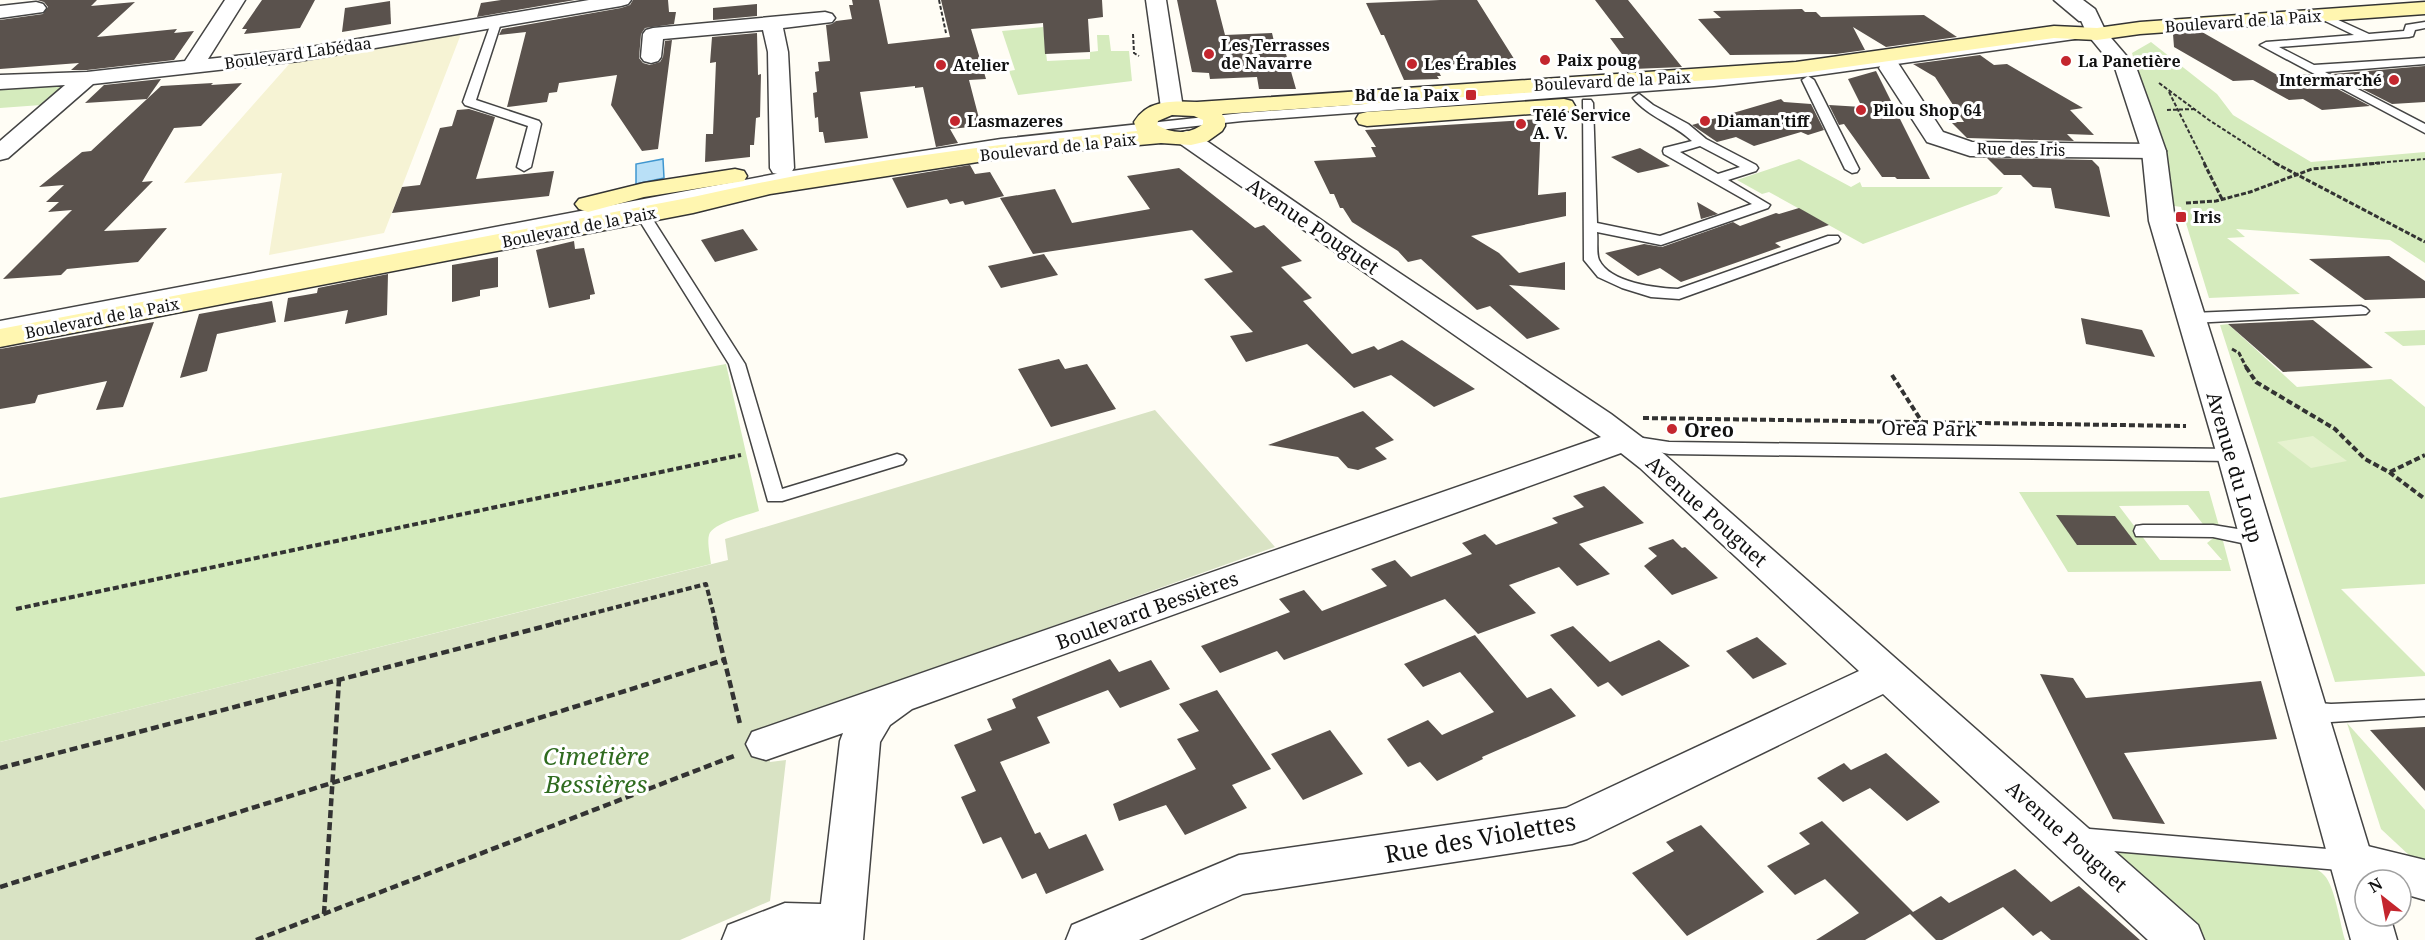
<svg xmlns="http://www.w3.org/2000/svg" width="2425" height="940" viewBox="0 0 2425 940" font-family="'Noto Serif',serif">
<rect width="100%" height="100%" fill="#fffdf5"/>
<path fill="#f6f3d4" d="M461 34 384 233 269 255 282 173 184 183 291 62Z"/>
<g fill="#d5ebbd">
<path d="M1043 27 1047 61 1090 59V52L1098 51 1097 35H1109L1111 51H1129L1132 81 1018 95 1009 71 1015 70 1002 31Z"/>
<path d="M2151 42 2217 94 2233 115 2311 162 2425 152V263L2390 240 2236 229 2245 237 2227 238 2300 294 2209 298 2181 207 2168 205 2170 187 2132 53Z"/>
<path d="M64 85 41 105 0 108V89Z"/>
<path d="M1799 159 1851 187 1860 182 1862 187H2003L1997 194 1863 244 1769 192 1762 194 1737 180Z"/>
<path d="M2228 324 2297 387 2391 379 2425 407V584L2341 589 2425 673V676L2335 682 2220 325Z"/>
<path d="M2425 330V345L2403 346 2384 332Z"/>
<path d="M726 364 759 511C748 515 712 523 709 535 707 542 710 556 711 564L0 742V498Z"/>
<path d="M2209 491 2219 526 2206 528 2188 505 2119 506 2160 560H2222L2207 543 2216 536 2223 541 2231 571 2068 572 2019 492Z"/>
<path d="M2347 723 2425 810V860L2410 856 2381 829Z"/>
<path d="M2120 848 2298 863C2306 866 2318 868 2324 875 2335 886 2340 924 2345 940H2205L2119 863 2116 853Z"/>
</g>
<path fill="#d9e3c4" d="M1155 410 1275 547 764 729 770 762 786 760 770 901 680 940H0V742L728 560 725 539Z"/>
<path fill="#e6f2cf" d="M2313 436 2347 461 2311 468 2277 442Z"/>
<path fill="#b9e0f7" stroke="#3f96cf" stroke-width="1.5" d="M663 159 664 178 636 184V164Z"/>
<g fill="#5a524d">
<path d="M37 0H97L91 6 135 2 97 37 177 29 174 33 194 31 174 60 87 70H71L79 63 0 69V20L43 14 48 7 44 2Z"/>
<path d="M262 0H315L300 28 244 34 247 29H242Z"/>
<path d="M501 0H575L477 17 481 3Z"/>
<path d="M633 0H668L669 12H676L674 24 645 28 641 34 639 58 643 63 650 65 660 62 663 57 665 41 672 40 658 149 642 151 611 105 617 75 559 83 557 92 549 93 547 102 507 107 526 32 499 35 502 29 621 8 630 5Z"/>
<path d="M852 0H879L888 44 950 37 941 0H1102L1103 17 1088 19 1090 52 1045 54 1043 23 971 29 986 79 969 80 981 126 950 129 958 143 936 147 923 87 915 88V86L860 92 868 138 825 143 823 132H819L818 117 815 118 813 93 817 92 815 72 819 71 818 62 830 61 826 25 832 24 836 21 852 19 849 5H853Z"/>
<path d="M1177 0H1216L1225 35 1272 33 1277 54H1286L1296 89H1259L1257 77 1210 79 1209 73 1192 72Z"/>
<path d="M1440 0H1477L1516 62 1435 65 1441 76H1437L1439 79 1404 80 1384 35H1381L1366 3Z"/>
<path d="M1595 0H1628L1682 67 1633 69 1610 38H1624Z"/>
<path d="M390 1 391 24 342 32 345 8Z"/>
<path d="M757 4V16L713 20V8Z"/>
<path d="M1802 9 1805 12H1816L1821 17 1924 15 1957 37 1886 47 1853 27 1865 50 1836 54 1730 55 1698 19 1721 18 1713 11Z"/>
<path d="M2202 32 2279 76 2309 74 2370 106 2322 110 2303 99 2289 100 2253 80 2233 81 2174 47 2173 34Z"/>
<path d="M757 33 758 75 761 74 760 117 756 118 754 145H750V157L705 162 706 134H713L716 62 710 63 712 37Z"/>
<path d="M1980 55 1994 65 2007 64 2083 108 2070 110 2094 135 2067 134 2074 141 1967 138 1951 122H1964L1935 77 1913 64Z"/>
<path d="M2425 66V102L2392 104 2333 74Z"/>
<path d="M1876 71 1930 179H1897L1895 177H1882L1844 124 1839 125 1829 105 1862 107 1848 79Z"/>
<path d="M161 79 147 99 85 103 104 85Z"/>
<path d="M213 83 211 85 242 83 201 126 174 128 142 182 153 181 104 231 167 228 138 262 67 269 61 275 3 279 72 210 48 212 59 202H46L64 185 39 187 82 152 91 151 161 86Z"/>
<path d="M1781 99 1784 102 1811 104 1824 130 1808 135 1801 132 1754 146 1736 137 1717 142 1692 125Z"/>
<path d="M469 109 495 117 476 179 554 171 549 196 392 213 402 187 420 185 440 128 452 126 457 110Z"/>
<path d="M1541 119 1538 195 1566 192V216L1471 236 1499 253 1519 273 1565 262V290L1509 285 1560 329 1527 339 1490 306 1477 310 1421 259 1408 262 1398 251 1352 222 1343 208H1340L1334 194H1330L1314 161 1376 157 1371 147H1376L1365 130Z"/>
<path d="M1640 148 1670 166 1638 173 1611 157Z"/>
<path d="M1987 158 2092 160 2099 167 2110 217 2055 208 2051 188 2033 187 2021 175H2004Z"/>
<path d="M970 165 975 174 990 172 1004 196 965 205 963 201 950 204 947 199 907 208 892 178Z"/>
<path d="M1179 168 1255 228 1264 225 1302 261 1281 267 1312 298 1303 301 1352 354 1374 346 1378 350 1402 340 1475 389 1434 407 1391 375 1354 388 1307 344 1246 362 1230 336 1253 332 1204 279 1233 272 1192 230 1033 254 1000 198 1055 189 1072 223 1150 209 1127 176Z"/>
<path d="M1697 202 1718 214 1701 219Z"/>
<path d="M1799 208 1829 225 1775 243 1781 247 1681 282 1660 268 1638 276 1605 253 1644 244 1662 247 1733 222 1740 226 1776 213 1779 214Z"/>
<path d="M743 229 758 250 715 262 701 240Z"/>
<path d="M574 241 575 249 584 248 595 294 590 295V299L549 308 536 250Z"/>
<path d="M1044 254 1058 275 1001 288 988 266Z"/>
<path d="M2389 256 2425 281V298L2365 300 2309 259Z"/>
<path d="M498 257V287L480 290V296L452 302V265Z"/>
<path d="M388 274 387 315 345 324 348 310 284 322 288 298 317 293 318 288Z"/>
<path d="M272 301 276 322 217 334 207 371 180 378 199 314Z"/>
<path d="M2081 318 2142 330 2155 357 2086 344Z"/>
<path d="M2313 320 2373 368 2283 372 2228 324Z"/>
<path d="M154 322 123 407 96 410 107 381 38 395 35 403 0 409V349Z"/>
<path d="M1059 359 1065 369 1087 364 1116 409 1051 427 1018 369Z"/>
<path d="M1363 411 1394 440 1375 448 1387 459 1358 470 1348 468 1338 457 1268 445Z"/>
<path d="M1604 486 1644 523 1579 544 1610 574 1577 586 1559 567 1509 585 1536 613 1478 634 1445 599 1284 660 1277 651 1220 673 1201 646 1290 612 1279 599 1304 590 1322 611 1387 586 1371 569 1395 560 1411 577 1472 554 1462 543 1485 534 1496 545 1558 523 1552 518 1584 507 1573 496Z"/>
<path d="M2056 515 2115 516 2137 545H2077Z"/>
<path d="M1673 539 1682 548 1685 547 1718 578 1672 595 1644 566 1657 556 1648 548Z"/>
<path d="M1573 626 1610 662 1659 640 1690 666 1622 696 1608 682 1598 687 1550 635Z"/>
<path d="M1475 635 1527 698 1551 688 1576 716 1482 757 1483 759 1437 781 1420 762 1408 767 1387 739 1428 720 1442 735 1494 712 1460 672 1423 687 1404 664Z"/>
<path d="M1757 637 1787 664 1753 679 1726 651Z"/>
<path d="M1110 659 1119 672 1151 660 1170 689 1120 708 1108 690 1037 717 1050 743 1000 762 1035 834 1040 832 1049 849 1086 834 1104 870 1046 894 1036 873 1022 879 1001 837 983 844 961 797 976 791 954 745 992 730 987 719 1016 708 1012 699Z"/>
<path d="M2040 674 2073 678 2086 698 2261 681 2277 739 2124 753 2165 824 2113 819Z"/>
<path d="M1217 690 1271 769 1232 785 1247 808 1185 835 1166 805 1119 821 1113 804 1196 769 1177 739 1199 731 1179 704Z"/>
<path d="M2425 727V791L2370 730Z"/>
<path d="M1330 730 1363 774 1303 800 1271 754Z"/>
<path d="M1886 753 1940 802 1907 821 1870 788 1843 802 1817 778 1844 763 1851 770Z"/>
<path d="M1822 821 1913 912 1941 896 1949 903 2015 869 2051 902 2079 886 2140 940H2051L2041 931 2033 936 2003 907 1942 940H1936L1910 914 1865 940H1816L1859 913 1825 879 1795 895 1767 866 1810 844 1799 833Z"/>
<path d="M1701 825 1764 892 1687 936 1632 873 1674 851 1666 842Z"/>
</g>
<g fill="none" stroke-linecap="round" stroke-linejoin="round">
<g stroke="#444" stroke-width="3">
<g id="service">
<path d="M2054 0H2066L2088 19 2087 21H2079Z"/>
<path d="M2323 13 2369 34 2404 31 2406 25 2425 22V28L2415 30 2413 36 2409 37 2279 47 2314 65 2425 58V64L2325 72 2425 124V133L2260 45 2266 42 2354 35 2319 18 2318 16Z"/>
<path d="M496 20 501 23 476 100 539 121 541 124 531 167 524 171 517 167 528 126 465 105 463 102 491 23Z"/>
<path d="M2085 32 2089 33V37L1811 76 1714 86 1242 121 1001 147 786 180 0 331V321L786 172 1001 139 1242 113 1714 78 1811 68Z"/>
<path d="M1808 76 1814 80 1859 169 1857 172 1852 173 1845 169 1802 80Z"/>
<path d="M1639 94 1653 105 1688 124 1706 139 1756 165 1758 168 1756 171 1728 180 1770 205 1768 208 1661 245 1597 232C1598 240 1596 253 1599 260 1610 283 1656 288 1678 289L1828 236H1838L1840 239 1838 242 1679 299 1651 297 1622 288 1598 277 1584 260 1583 100H1591L1593 103 1597 223 1660 236 1752 204 1664 154 1663 151 1664 148 1692 141C1674 124 1648 117 1633 98ZM1700 146 1740 167 1718 174 1680 152Z"/>
<path d="M643 211 650 215 745 364 782 489 897 454 903 456 906 460 903 464 782 501H768L729 364 636 215Z"/>
<path d="M2361 306 2366 308 2369 311 2366 314 2192 323 2184 318 2192 313Z"/>
<path d="M1630 436 1669 442 2233 449 2239 451 2242 455 2239 459 2233 461 1669 454 1624 445 1621 441 1624 437Z"/>
<path d="M2143 525H2213L2256 532 2263 534 2266 539 2263 544 2256 546 2213 537 2136 536 2134 531 2136 526Z"/>
<path d="M2425 700V716L2331 722 2299 716 2296 710 2299 704 2307 702 2331 704Z"/>
<path d="M2078 828 2351 851 2360 854 2363 861 2360 868 2351 871 2078 848 2070 845 2066 838 2070 831Z"/>
</g>
</g>
<g stroke="#444" stroke-width="3">
<g id="minor">
<path d="M225 0H245L208 59 299 49 589 0H631L628 4 621 6 299 61 93 84 8 158 0 160V141L65 85 0 89V75L87 72 185 61Z"/>
<path d="M1146 0H1166L1183 108 1180 113 1172 115 1164 113 1161 108Z"/>
<path d="M36 2 43 4 46 8 43 12 0 18V6Z"/>
<path d="M825 12 832 14 835 18 832 22 783 28 788 52 794 168 791 173 782 175 773 173 770 168 768 52 763 30 663 39 661 57 658 61 651 63 644 61 641 57 643 34 646 30 653 28Z"/>
<path d="M1890 62 1898 63 1943 132 1972 142 2154 144 2162 146 2166 151 2162 156 2154 158 1970 156 1927 142 1879 68 1882 63Z"/>
<path d="M1187 131 1195 133 1359 246 1611 414 1664 454 2198 925 2204 940H2148L1883 694 1587 839 1572 844 1243 894 1139 940H1066L1072 925 1239 855 1566 808 1859 671 1640 468 1621 453 912 709 890 725 880 742 863 940H722L728 925 785 903 821 904 840 741 843 733 766 760 752 756 746 744 752 732 1601 437 1179 143 1175 138 1179 133Z"/>
<path d="M2351 842 2425 860V900L2401 893V880H2365V884L2335 875 2329 861 2335 847Z"/>
</g>
</g>
<g stroke="#444" stroke-width="3">
<path id="tertiary" d="M2060 0H2083L2095 9 2106 32 2136 67 2153 114 2166 151 2175 221 2249 455 2379 880H2365V916H2390L2397 940H2351L2217 455 2149 221 2142 151 2115 68 2087 34 2079 16Z"/>
</g>
<g stroke="#333" stroke-width="3">
<g id="secondary">
<path d="M2425 2V14L2140 34 2097 40 2054 38 1796 74 1222 114 1225 119V126L1222 131 1208 141 1191 145 1161 143 1017 156 770 194 693 213 0 347V329L693 197C839 164 988 144 1137 131L1134 122C1148 99 1173 101 1197 102L1796 62 2054 26 2097 28 2140 22ZM1172 115 1194 116 1203 120V124C1189 135 1172 134 1157 125L1158 121Z"/>
<path d="M1564 99 1572 101 1575 106 1572 111 1367 126 1359 124 1356 119 1359 114 1367 112Z"/>
<path d="M735 169 744 171 747 176 744 181 644 197 588 212 579 209 575 204 579 199 644 183Z"/>
</g>
</g>
<g stroke="#333" stroke-width="2" stroke-dasharray="4 2" stroke-linecap="butt">
<path d="M939 0 946 33"/>
<path d="M1133 34 1134 53 1139 56"/>
<path d="M2159 83 2209 120 2277 164"/>
<path d="M2169 92 2205 164"/>
<path d="M2167 110 2195 109"/>
<path d="M2363 164 2425 159"/>
</g>
<g stroke="#333" stroke-width="3" stroke-dasharray="5 2" stroke-linecap="butt">
<path d="M2204 163 2222 199"/>
<path d="M2275 163 2425 242"/>
<path d="M2186 203 2216 201 2250 192 2312 169 2380 163"/>
<path d="M2232 349 2239 353 2247 369"/>
</g>
<g stroke="#333" stroke-width="4" stroke-dasharray="6 3" stroke-linecap="butt">
<path d="M2246 367 2256 382 2335 429 2365 459 2389 472 2425 499"/>
<path d="M1892 375 1922 422"/>
<path d="M1643 418 2186 426"/>
<path d="M2390 472 2425 455"/>
<path d="M16 609 741 455"/>
<path d="M555 623 706 584 716 623"/>
</g>
<g stroke="#333" stroke-width="4.5" stroke-dasharray="8 4" stroke-linecap="butt">
<path d="M715 622 740 724"/>
<path d="M0 768 561 622"/>
<path d="M0 887 724 660"/>
<path d="M324 914 339 680"/>
<path d="M256 940 734 756"/>
</g>
<use href="#service" fill="#fff" fill-rule="evenodd"/>
<use href="#minor" fill="#fff" fill-rule="evenodd"/>
<use href="#tertiary" fill="#fff" fill-rule="evenodd"/>
<use href="#secondary" fill="#fff6b0" fill-rule="evenodd"/>
</g>
<g fill="#c4262e" stroke="#fff" stroke-width="2">
<circle cx="1209" cy="54" r="6"/>
<circle cx="1545" cy="60" r="6"/>
<circle cx="2066" cy="61" r="6"/>
<circle cx="1412" cy="64" r="6"/>
<circle cx="941" cy="65" r="6"/>
<circle cx="2394" cy="80" r="6"/>
<rect x="1465" y="89" width="12" height="12" rx="3"/>
<circle cx="1861" cy="110" r="6"/>
<circle cx="955" cy="121" r="6"/>
<circle cx="1705" cy="121" r="6"/>
<circle cx="1521" cy="124" r="6"/>
<rect x="2175" y="211" width="12" height="12" rx="3"/>
<circle cx="1672" cy="429" r="6"/>
</g>
<g text-anchor="middle" dominant-baseline="central" stroke-width="6" stroke-linejoin="round" paint-order="stroke">
<g font-size="16" fill="#111" stroke="#fff">
<text transform="translate(2243 21) rotate(-4)">Boulevard de la Paix</text>
<text transform="translate(298 53) rotate(-8)">Boulevard Labédaa</text>
<text transform="translate(1612 81) rotate(-3)">Boulevard de la Paix</text>
<text transform="translate(1058 147) rotate(-6)">Boulevard de la Paix</text>
<text transform="translate(2021 149) rotate(1)">Rue des Iris</text>
<text transform="translate(579 227) rotate(-11)">Boulevard de la Paix</text>
<text transform="translate(102 318) rotate(-11)">Boulevard de la Paix</text>
</g>
<g font-size="16" font-weight="bold" fill="#111" stroke="#fff" text-anchor="start">
<text x="1221" y="45">Les Terrasses<tspan x="1221" dy="18">de Navarre</tspan></text>
<text x="1557" y="60">Paix poug</text>
<text x="2078" y="61">La Panetière</text>
<text x="1424" y="64">Les Érables</text>
<text x="953" y="65">Atelier</text>
<text x="2382" y="80" text-anchor="end">Intermarché</text>
<text x="1459" y="95" text-anchor="end">Bd de la Paix</text>
<text x="1873" y="110">Pilou Shop 64</text>
<text x="1533" y="115">Télé Service<tspan x="1533" dy="18">A. V.</tspan></text>
<text x="967" y="121">Lasmazeres</text>
<text x="1717" y="121">Diaman'tiff</text>
<text x="2193" y="217">Iris</text>
</g>
<g font-size="20" fill="#111" stroke="#fff">
<text transform="translate(1313 226) rotate(34)">Avenue Pouguet</text>
<text transform="translate(1929 428) rotate(1)">Orea Park</text>
<text transform="translate(2235 467) rotate(74)">Avenue du Loup</text>
<text transform="translate(1707 511) rotate(42)">Avenue Pouguet</text>
<text transform="translate(1147 610) rotate(-20)">Boulevard Bessières</text>
<text transform="translate(2067 836) rotate(42)">Avenue Pouguet</text>
</g>
<g font-size="20" font-weight="bold" fill="#111" stroke="#fff" text-anchor="start">
<text x="1684" y="429">Oreo</text>
</g>
<g font-size="24" font-style="italic" fill="#2f6b1f" stroke="#fff">
<text x="596" y="755">Cimetière<tspan x="596" dy="28">Bessières</tspan></text>
</g>
<g font-size="24" fill="#111" stroke="#fff">
<text transform="translate(1480 837) rotate(-10)">Rue des Violettes</text>
</g>
</g>
<g transform="translate(2383 898) rotate(329)"><circle r="28" fill="#ffffff" stroke="#a0a0a0" stroke-width="1.5"/>
<path d="M0-4.5L10 22L0 15L-10 22Z" fill="#c4262e"/>
<text y="-9" font-size="16" font-weight="bold" text-anchor="middle" fill="#111111">N</text>
</g>
</svg>
